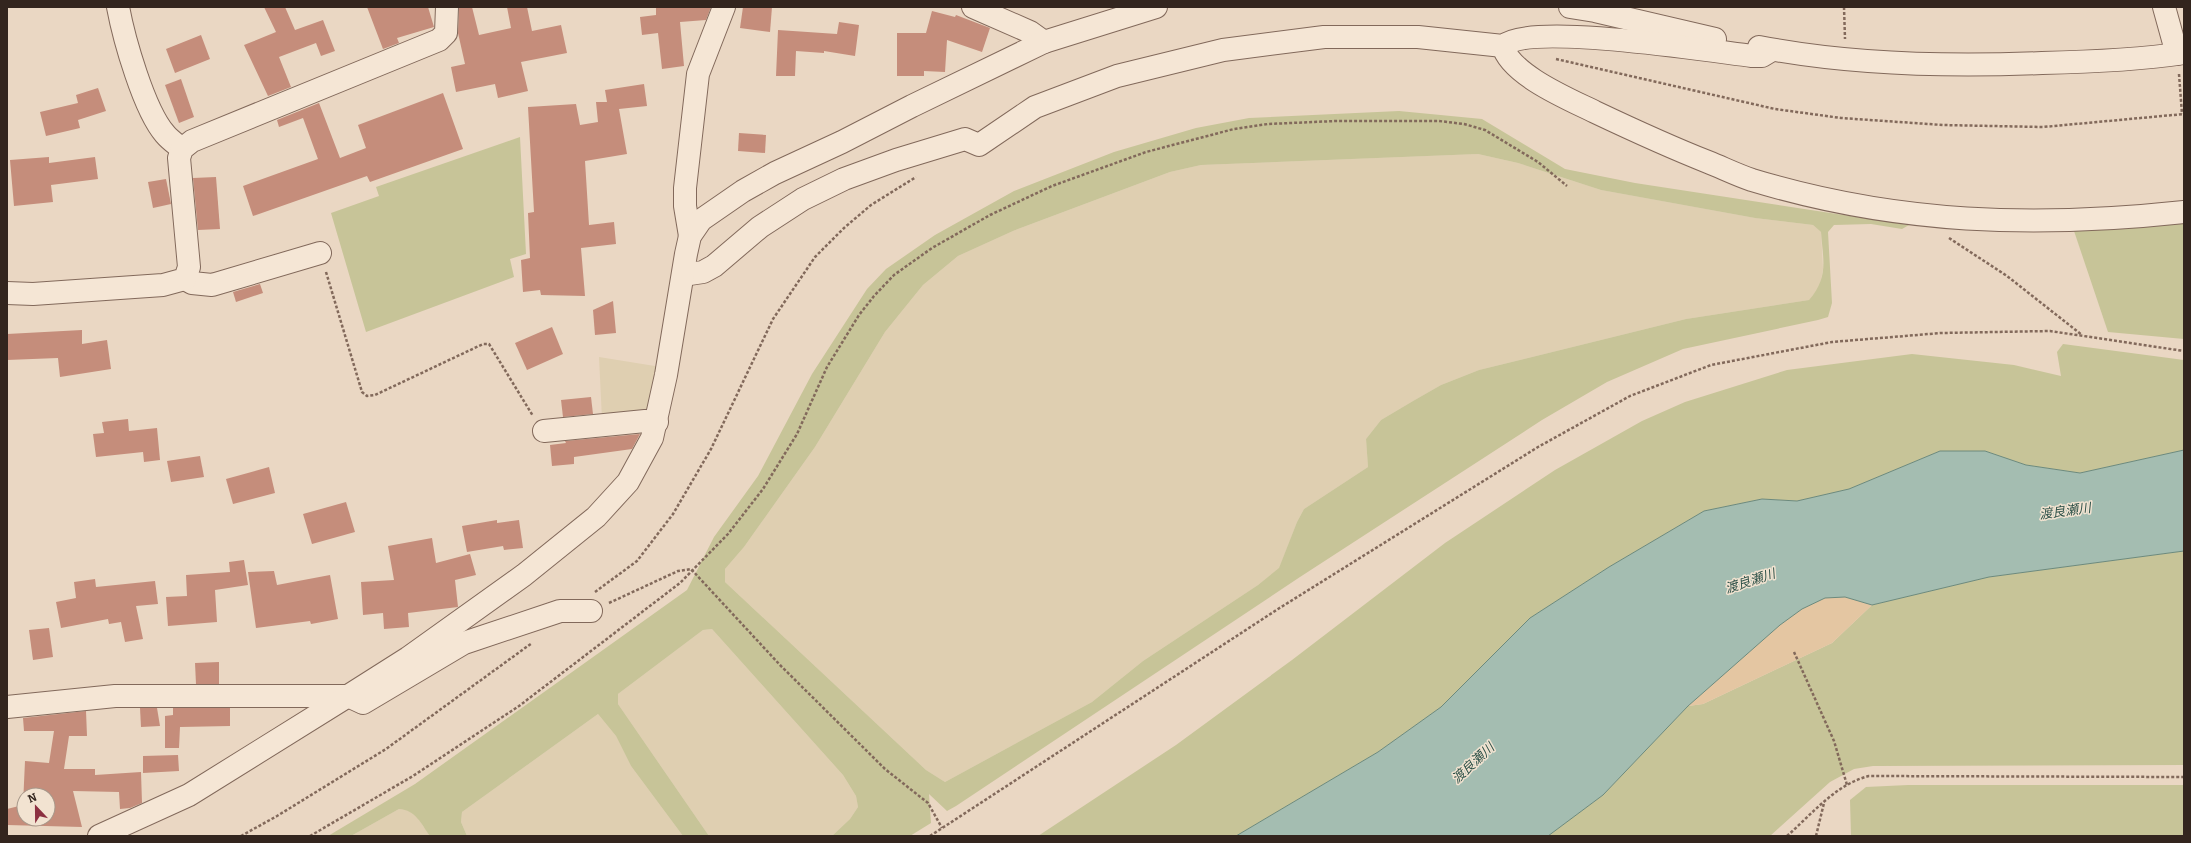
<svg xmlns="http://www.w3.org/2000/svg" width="2191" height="843" viewBox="0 0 2191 843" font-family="Bitter,'Noto Sans JP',serif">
<rect width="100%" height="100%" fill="#ead7c3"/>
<g fill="#dfcfb1">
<path d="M1478 154 1518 163 1601 190 1755 218 1813 225 1821 232 1823 269 1820 287 1809 300 1686 319 1479 370 1441 385 1413 401 1381 420 1366 439 1368 467 1304 509 1297 522 1279 569 1258 585 1143 661 1092 702 945 782 926 770 725 582V569L744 547 815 447 885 332 923 285 958 256 1013 231 1170 172 1201 165Z"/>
<path d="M599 357 661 367 653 413 602 419Z"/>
<path d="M712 629 843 775 856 796 858 807 850 819 832 836H709L618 704V694L703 630Z"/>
<path d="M598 714 616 736 631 766 683 836H467L461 822 462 812Z"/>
<path d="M399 809H407L415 814 430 836H351Z"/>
</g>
<g fill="#c7c498" fill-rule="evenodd">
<path d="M1399 111 1482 119 1565 169 1635 183 1909 225 1902 229 1871 224 1834 225 1828 232 1832 303 1828 317 1818 320 1683 349 1607 382 1542 420 1300 577 956 806 947 811 929 794 931 823 910 836H832L850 819 858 807 856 796 843 775 712 629 703 630 618 694V704L709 836H683L631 766 616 736 598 714 462 812 461 822 467 836H430C421 824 416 810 399 809L351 836H328L415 784 687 590 714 537 758 476 812 374 867 289 886 269 935 235 1014 191 1114 152 1196 128 1249 118ZM1478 154 1518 163 1601 190 1755 218 1813 225 1821 232C1823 260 1829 277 1809 300L1686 319 1479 370 1441 385 1413 401 1381 420 1366 439 1368 467 1304 509 1297 522 1279 568 1258 585 1143 661 1092 702 945 782 926 770 725 582V569L744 547 815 447 885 332 923 285 958 256 1013 231 1170 172 1201 165Z"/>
<path d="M520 137 526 254 510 259 514 277 366 332 331 213 379 196 376 187Z"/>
<path d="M2184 221V339L2108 332 2074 231Z"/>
<path d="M2063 344 2184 360V450L2080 473 2026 465 1985 451H1940L1849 489 1797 501 1762 499 1704 511 1609 567 1530 618 1441 707 1378 752 1236 836H1038L1176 745 1292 660 1445 543 1555 470 1642 421 1685 402 1787 370 1912 354 2014 365 2061 376 2057 352Z"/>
<path d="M2184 551V765L1873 766 1854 769 1830 782 1770 836H1548L1603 795 1688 706 1703 704 1832 643 1872 605 1989 577Z"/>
<path d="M1908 785H2184V836H1851L1850 800 1866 787Z"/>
</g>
<path fill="#e4c6a2" d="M1845 597 1872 605 1832 643 1703 704 1688 706 1780 625 1802 609 1825 598Z"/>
<path fill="#a4bdb1" stroke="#6c8a7d" d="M2184 450V551L1989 577 1872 605 1845 597 1825 598 1802 609 1780 625 1688 706 1603 795 1548 836H1236L1378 752 1441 707 1530 618 1609 567 1704 511 1762 499 1797 501 1849 489 1940 451H1985L2026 465 2080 473Z"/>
<g fill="#c58d7b" fill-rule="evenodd">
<path d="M264 7H285L295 30 323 20 335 51 321 56 316 43 279 57 291 87 268 96 244 45 276 32Z"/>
<path d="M367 7H428L434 27 397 38 399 43 383 49Z"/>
<path d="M472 7 479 35 511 28 507 7H527L532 31 561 25 567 53 521 62 528 91 498 98 495 84 456 92 451 67 465 64 458 33 459 8Z"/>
<path d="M656 7H711L706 20 680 22 684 66 662 69 658 33 642 35 640 17 656 15Z"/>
<path d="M743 7H772L770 32 740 28Z"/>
<path d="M932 11 955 17 956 15 990 28 982 52 947 40 945 72 924 71V76H897V33H926Z"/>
<path d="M839 22 859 25 855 56 824 51V53L796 51 795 76H776L778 30 837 34Z"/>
<path d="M201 35 210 59 175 73 166 49Z"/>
<path d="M181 79 194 117 179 123 165 85Z"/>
<path d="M644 84 647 106 619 109 627 154 585 161 589 225 614 222 616 244 581 248 585 296 541 295 540 290 523 292 521 260 530 258 528 213 534 212 528 107 576 104 580 125 598 122 596 102H607L605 90Z"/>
<path d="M98 88 106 111 78 120 80 128 46 136 40 112 78 103 76 95Z"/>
<path d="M443 93 463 149 370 182 367 176 253 216 243 186 318 159 303 118 279 127 277 120 319 103 340 158 366 148 358 125Z"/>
<path d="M739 133 766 135 765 153 738 151Z"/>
<path d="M49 157V163L95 157 98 179 51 185 53 202 14 206 10 160Z"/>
<path d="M216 177 220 229 198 230 193 178Z"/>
<path d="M166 179 171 204 153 208 148 182Z"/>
<path d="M260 284 263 293 236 302 233 292Z"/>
<path d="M613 301 616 333 595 335 593 310Z"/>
<path d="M552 327 563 354 527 370 515 343Z"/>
<path d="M82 330V344L107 340 111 369 60 377 58 358 7 360V334Z"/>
<path d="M591 397 593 414 563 417 561 400Z"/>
<path d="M128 419 129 431 157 428 160 460 144 462 143 452 96 457 93 434 104 433 102 422Z"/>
<path d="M640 434 632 449 574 457V464L552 466 550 445 566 443 565 441Z"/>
<path d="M200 456 204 477 171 482 167 461Z"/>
<path d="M269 467 275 493 233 504 226 479Z"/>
<path d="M346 502 355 532 312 544 303 514Z"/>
<path d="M497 520V523L519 520 523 548 504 550 503 546 467 552 462 526Z"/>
<path d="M432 538 436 563 470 554 476 575 455 580 458 607 408 613 409 627 384 629 383 613 363 615 361 582 394 580 388 546Z"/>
<path d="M244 560 248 585 215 590 217 622 168 626 166 597 187 596 186 575 230 572 229 562Z"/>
<path d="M274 571 277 585 330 575 338 619 311 624 310 621 256 628 248 572Z"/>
<path d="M95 579 96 587 155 581 158 604 136 606 143 639 125 642 121 622 109 624 108 619 61 628 56 602 76 598 74 582Z"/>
<path d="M49 628 53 657 33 660 29 630Z"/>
<path d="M219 662V684H196L195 663Z"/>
<path d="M140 708H157L160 726 141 727Z"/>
<path d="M173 708H230V726L180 727 179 748H165V716L173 715Z"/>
<path d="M86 711 87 736H69L64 769H95V775L141 772 142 803 130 808 120 809 119 792 73 791 82 827 7 825V809L23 805 25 761 49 763 54 731H24L23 718ZM24 795H48V819H24Z"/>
<path d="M178 755 179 771 143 773V756Z"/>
</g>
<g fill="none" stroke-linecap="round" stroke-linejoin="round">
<g stroke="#82695b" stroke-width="24">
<g id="minor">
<path d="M118 7C124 39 144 110 165 134 170 140 176 144 182 149"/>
<path d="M973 7 1030 32 1044 42"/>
<path d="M1570 7 1595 11 1715 39"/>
<path d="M2164 7 2177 54"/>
<path d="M1503 46C1510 75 1571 100 1595 112 1633 130 1670 147 1708 162 1723 168 1737 175 1752 180 1897 224 2035 228 2184 212"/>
<path d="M1759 47C1852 65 1947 67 2042 63 2089 62 2137 60 2184 53"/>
<path d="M690 236 685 206V188L698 74 724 7"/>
<path d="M683 275 703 272 714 266 760 227 803 199 844 179 896 160 965 139 979 145 1035 107 1117 76 1223 50 1324 37H1418L1503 46C1530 22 1710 51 1752 56H1762L1772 50"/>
<path d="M185 279 192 283 212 285 320 253"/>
<path d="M7 293 33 294 163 285 185 279 189 267 179 158 182 149 192 141 439 40 446 33 447 7"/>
<path d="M544 431 645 421 657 422"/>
<path d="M7 707 115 696H348L363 703 464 643 560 611H591"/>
<path d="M99 836 189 795 348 696 408 658 524 575 596 517 628 482 652 438 666 375 686 254 690 236 701 220 743 191 775 173 842 142 912 106 1044 42 1156 7"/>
</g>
</g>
<g stroke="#82695b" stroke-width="2.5" stroke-dasharray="3 2" stroke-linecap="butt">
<path d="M1844 7 1845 39"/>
<path d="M1556 59 1775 109 1841 118 1943 125 2043 127 2184 114"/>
<path d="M2179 74 2182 114"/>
<path d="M1949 238 2007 276 2082 335"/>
<path d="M326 272 362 392 367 396 375 395 483 344H489L533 416"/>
<path d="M595 592 637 561 673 514 711 449 773 319 815 257 844 228 871 205 916 177"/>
<path d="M609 603 678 571 691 569 780 665 885 769 928 803 942 828"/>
<path d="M1794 652 1834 741 1847 785"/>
<path d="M241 836 277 816 386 749 532 643"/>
<path d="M310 836 413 776 519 706 680 583 728 534 763 489 797 434 827 367 859 315 874 296 894 275 932 248 990 215 1052 186 1146 152 1234 129 1268 124 1336 121H1439L1464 124 1485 130 1538 162 1567 186"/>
<path d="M930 836 1278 609 1538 447 1630 396 1711 365 1832 342 1941 333 2050 331 2184 351"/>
<path d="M1787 836C1812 814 1836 784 1869 776L2184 777"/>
<path d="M1816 836 1824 803"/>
</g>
<use href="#minor" stroke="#f5e6d5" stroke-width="22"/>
</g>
<g text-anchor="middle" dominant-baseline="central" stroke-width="3" stroke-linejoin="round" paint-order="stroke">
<g font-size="13" font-style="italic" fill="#2e5249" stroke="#f2e3d1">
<text transform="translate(2065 511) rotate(-8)">渡良瀬川</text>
<text transform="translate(1750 581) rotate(-18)">渡良瀬川</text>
<text transform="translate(1473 763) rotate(-43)">渡良瀬川</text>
</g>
</g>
<rect width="2191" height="843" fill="none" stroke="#33251e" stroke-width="16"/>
<g transform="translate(36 807) rotate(338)"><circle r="19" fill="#f2e3d1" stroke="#a69789"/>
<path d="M0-3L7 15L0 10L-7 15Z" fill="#8c3041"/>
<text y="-6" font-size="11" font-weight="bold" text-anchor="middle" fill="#33251e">N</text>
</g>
</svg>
